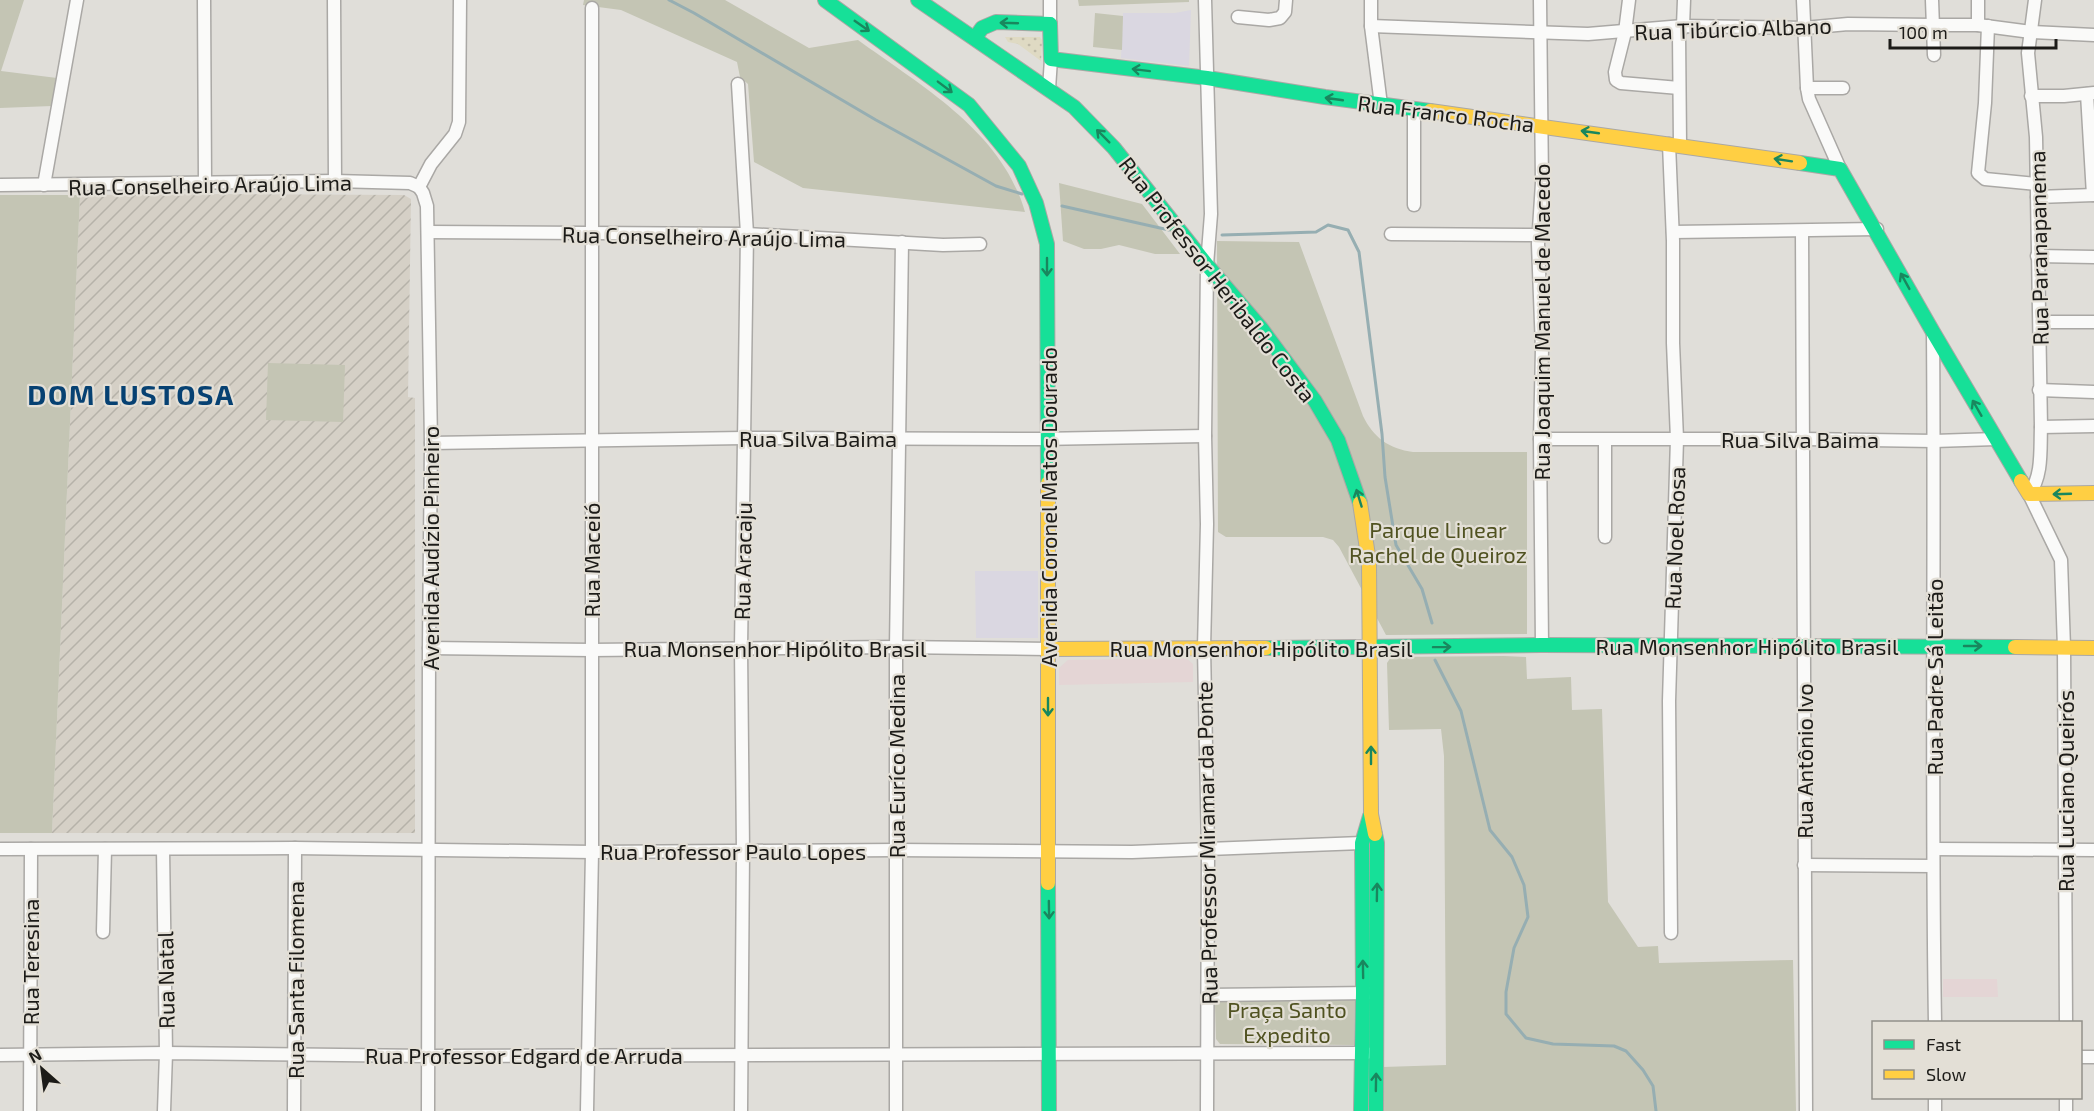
<svg xmlns="http://www.w3.org/2000/svg" width="2094" height="1111" viewBox="0 0 2094 1111" font-family="'Exo 2',sans-serif">
<defs>
<pattern id="industrial-furrows" width="10" height="10" patternUnits="userSpaceOnUse" patternTransform="scale(1.5)"><rect width="10" height="10" fill="#d5d0c6"/><path d="M-1 1l2-2M0 10L10 0M9 11l2-2" fill="none" stroke="#b6b2a9"/></pattern>
<pattern id="sand-dots" width="8" height="8" patternUnits="userSpaceOnUse" patternTransform="scale(1.5)"><rect width="8" height="8" fill="#dfdac3"/><path d="M2 2h.1M6 6h.1" fill="none" stroke="#bfbaa7" stroke-width="1.8" stroke-linecap="round"/></pattern>
</defs>
<rect width="100%" height="100%" fill="#e0ded9"/>
<path fill="url(#industrial-furrows)" d="M223 194 404 195 411 199 408 397 415 398V833H52L80 195Z"/>
<g fill="#dad7e1">
<path d="M1191 10 1189 66 1121 58 1123 13H1175Z"/>
<path d="M975 571H1038V638H976Z"/>
</g>
<g fill="#e4d5d5">
<path d="M1186 658 1193 664V682L1059 685V668L1068 660Z"/>
<path d="M1943 979H1997L1998 997H1943Z"/>
</g>
<g fill="#c4c5b4">
<path d="M0 0H24L1 71 57 78 52 106 0 108Z"/>
<path d="M584 0H725L809 48 858 40C921 86 1002 131 1025 212L803 188 754 162 748 84 740 77 737 62 621 10 583 5Z"/>
<path d="M1078 0H1189V2L1079 6Z"/>
<path d="M1095 13 1123 16 1122 50 1093 47Z"/>
<path d="M1059 183 1142 204 1180 254H1155L1119 245 1101 249H1084L1063 241Z"/>
<path d="M0 195H80L52 833H0Z"/>
<path d="M1217 241 1299 242 1363 416C1373 437 1389 449 1413 452H1527V634L1386 635 1339 547 1333 540 1323 537H1226L1218 532Z"/>
<path d="M268 363 345 365 343 422 266 420Z"/>
<path d="M1504 656 1526 657 1527 679 1571 677 1572 710 1602 709 1608 902 1638 947 1658 946 1659 963 1793 960 1796 1111H1383V1067L1446 1065 1444 756 1441 729 1389 730 1387 663 1391 657H1395Z"/>
<path d="M1222 999H1355L1354 1045 1220 1044 1216 1039 1215 1005Z"/>
</g>
<path fill="url(#sand-dots)" d="M1005 37H1040L1042 40 1041 61 1018 44 1008 42Z"/>
<g fill="none" stroke-linecap="round" stroke-linejoin="round">
<g stroke="#96aeb2" stroke-width="3">
<path d="M669 0 694 13 876 120 996 186 1022 194"/>
<path d="M1062 206 1169 230"/>
<path d="M1222 235 1316 232 1328 225 1348 230 1359 252 1382 434 1385 477 1396 545 1422 589 1432 623"/>
<path d="M1435 660 1461 711 1490 830 1512 857 1524 885 1528 917 1514 948 1506 992V1014L1526 1038 1553 1044 1614 1046 1626 1051 1643 1070 1653 1086 1656 1111"/>
</g>
<g stroke="#aaa8a5" stroke-width="15">
<g id="street">
<path d="M204 0 205 182"/>
<path d="M334 0 335 181"/>
<path d="M1050 0V24"/>
<path d="M1205 0 1211 214 1207 265 1205 436 1207 524 1204 648 1208 850 1207 1111"/>
<path d="M1371 0V26L1381 105"/>
<path d="M1540 0 1542 183 1538 244 1542 349 1540 439 1542 645"/>
<path d="M1629 0 1625 32 1615 72 1616 80 1621 83 1679 88"/>
<path d="M1803 0 1807 88 1809 99 1840 169"/>
<path d="M1932 0 1934 55"/>
<path d="M2035 0 2028 53 2036 137 2041 427C2040 449 2043 476 2029 494L2061 560 2064 648 2066 1022"/>
<path d="M1238 17 1269 20 1280 18 1285 12 1286 0"/>
<path d="M1978 25V0"/>
<path d="M1371 26 1588 34 1683 26 1804 28 1848 24 1933 25H1978L2031 32 2094 35"/>
<path d="M1988 26 1985 103 1978 173 1985 179 2037 184"/>
<path d="M738 84 747 234 741 648 743 850 741 1111"/>
<path d="M1807 88H1843"/>
<path d="M1049 89 1051 59"/>
<path d="M2087 94 2093 195"/>
<path d="M2031 96H2064L2094 93"/>
<path d="M1414 109V205"/>
<path d="M1669 144 1673 241V343L1677 439 1669 701 1671 933"/>
<path d="M1680 144 1679 34 1683 26 1684 0"/>
<path d="M0 185 335 181 410 183 419 187"/>
<path d="M44 185 77 0"/>
<path d="M419 187 423 193 427 206 431 443 429 648 428 1111"/>
<path d="M419 187 431 164 455 134 459 122 460 0"/>
<path d="M2037 197 2094 195"/>
<path d="M1802 231 1806 1111"/>
<path d="M428 232 747 234 943 245 980 244"/>
<path d="M1673 232 1877 229"/>
<path d="M1391 234 1538 235"/>
<path d="M2037 256 2094 257"/>
<path d="M2040 322H2094"/>
<path d="M1933 334C1935 563 1931 793 1935 1022"/>
<path d="M2039 390 2094 392"/>
<path d="M2041 427 2094 426"/>
<path d="M1540 439H1804L1934 441 1996 439"/>
<path d="M431 443 743 438 1039 439 1205 436"/>
<path d="M1605 537V440"/>
<path d="M429 648 591 650 896 647 1048 649"/>
<path d="M0 849 295 848 592 852 897 850 1132 852 1362 843"/>
<path d="M163 849 166 1053 164 1111"/>
<path d="M1934 849 2094 850"/>
<path d="M1804 865 1933 866"/>
<path d="M103 932 105 849"/>
<path d="M1208 995 1369 993"/>
<path d="M0 1055 166 1053 428 1056 1367 1053"/>
<path d="M2080 1057H2094"/>
<path d="M2066 1098V1111"/>
<path d="M30 1111 31 849"/>
<path d="M294 1111 295 848"/>
<path d="M587 1111 592 852V8"/>
<path d="M896 1111V647L902 242"/>
<path d="M1935 1111V1098"/>
</g>
</g>
<g stroke="#aaa8a5" stroke-width="16">
<g id="fast">
<path d="M825 0 969 105 1019 166 1036 203 1047 244 1048 483"/>
<path d="M918 0 1074 107 1114 148 1207 265 1261 328 1315 401 1338 440 1360 503"/>
<path d="M1050 24 1051 59 1207 78 1325 97 1430 111"/>
<path d="M975 38 982 28 996 22 1050 24"/>
<path d="M1800 163 1840 169 1933 332 2021 481"/>
<path d="M1266 648 1542 645 2015 647"/>
<path d="M1375 834 1377 843 1376 1111"/>
<path d="M1048 883 1049 1111"/>
<path d="M1361 1111 1363 993 1362 843 1370 816"/>
</g>
</g>
<g stroke="#aaa8a5" stroke-width="16">
<g id="slow">
<path d="M1430 111 1800 163"/>
<path d="M2021 481 2029 494 2094 493"/>
<path d="M1048 483V883"/>
<path d="M1360 503 1369 562 1371 814 1375 834"/>
<path d="M2015 647 2094 648"/>
<path d="M1048 649 1266 648"/>
</g>
</g>
<use href="#street" stroke="#fafaf9" stroke-width="12"/>
<use href="#fast" stroke="#16e098" stroke-width="14"/>
<use href="#slow" stroke="#ffcf43" stroke-width="14"/>
</g>
<defs><path id="oneway-shaft" d="M-6 0H5M1.5-3L5.5 0L1.5 3" fill="none" stroke-width="1.6" stroke-linecap="round" stroke-linejoin="round" transform="scale(1.5)"/></defs>
<g stroke="#19875e">
<use href="#oneway-shaft" transform="translate(1009 23) rotate(-178)"/>
<use href="#oneway-shaft" transform="translate(862 26) rotate(35)"/>
<use href="#oneway-shaft" transform="translate(1141 70) rotate(-173)"/>
<use href="#oneway-shaft" transform="translate(945 87) rotate(37)"/>
<use href="#oneway-shaft" transform="translate(1334 99) rotate(-172)"/>
<use href="#oneway-shaft" transform="translate(1590 132) rotate(-172)"/>
<use href="#oneway-shaft" transform="translate(1103 136) rotate(-135)"/>
<use href="#oneway-shaft" transform="translate(1783 160) rotate(-171)"/>
<use href="#oneway-shaft" transform="translate(1047 267) rotate(90)"/>
<use href="#oneway-shaft" transform="translate(1905 281) rotate(-119)"/>
<use href="#oneway-shaft" transform="translate(1977 408) rotate(-120)"/>
<use href="#oneway-shaft" transform="translate(2062 494) rotate(178)"/>
<use href="#oneway-shaft" transform="translate(1359 498) rotate(-107)"/>
<use href="#oneway-shaft" transform="translate(1973 646)"/>
<use href="#oneway-shaft" transform="translate(1442 647) rotate(-1)"/>
<use href="#oneway-shaft" transform="translate(1048 707) rotate(90)"/>
<use href="#oneway-shaft" transform="translate(1371 755) rotate(-90)"/>
<use href="#oneway-shaft" transform="translate(1377 892) rotate(-89)"/>
<use href="#oneway-shaft" transform="translate(1049 910) rotate(89)"/>
<use href="#oneway-shaft" transform="translate(1363 969) rotate(-91)"/>
<use href="#oneway-shaft" transform="translate(1376 1082) rotate(-89)"/>
</g>
<g text-anchor="middle" dominant-baseline="central" stroke-width="4.5" stroke-linejoin="round" paint-order="stroke">
<g font-size="22" fill="#1c1b18" stroke="#e3dfd6">
<text transform="translate(1733 28) rotate(-2)">Rua Tibúrcio Albano</text>
<text transform="translate(1446 113) rotate(7)">Rua Franco Rocha</text>
<text transform="translate(210 184) rotate(-1)">Rua Conselheiro Araújo Lima</text>
<text transform="translate(704 236) rotate(1)">Rua Conselheiro Araújo Lima</text>
<text transform="translate(2038 248) rotate(-91)">Rua Paranapanema</text>
<text transform="translate(1218 279) rotate(52)">Rua Professor Heribaldo Costa</text>
<text transform="translate(1541 322) rotate(-90)">Rua Joaquim Manuel de Macedo</text>
<text x="818" y="438">Rua Silva Baima</text>
<text x="1800" y="439">Rua Silva Baima</text>
<text transform="translate(1048 507) rotate(-90)">Avenida Coronel Matos Dourado</text>
<text transform="translate(1674 538) rotate(-88)">Rua Noel Rosa</text>
<text transform="translate(430 548) rotate(-90)">Avenida Audízio Pinheiro</text>
<text transform="translate(591 560) rotate(-90)">Rua Maceió</text>
<text transform="translate(742 561) rotate(-89)">Rua Aracaju</text>
<text x="1747" y="646">Rua Monsenhor Hipólito Brasil</text>
<text x="775" y="648">Rua Monsenhor Hipólito Brasil</text>
<text x="1261" y="648">Rua Monsenhor Hipólito Brasil</text>
<text transform="translate(1934 677) rotate(-90)">Rua Padre Sá Leitão</text>
<text transform="translate(1804 761) rotate(-90)">Rua Antônio Ivo</text>
<text transform="translate(896 766) rotate(-90)">Rua Euríco Medina</text>
<text transform="translate(2065 791) rotate(-90)">Rua Luciano Queirós</text>
<text transform="translate(1206 843) rotate(-91)">Rua Professor Miramar da Ponte</text>
<text x="733" y="851">Rua Professor Paulo Lopes</text>
<text transform="translate(30 962) rotate(-90)">Rua Teresina</text>
<text transform="translate(165 980) rotate(-91)">Rua Natal</text>
<text transform="translate(295 980) rotate(-90)">Rua Santa Filomena</text>
<text x="524" y="1055">Rua Professor Edgard de Arruda</text>
</g>
<g font-size="22" fill="#505221" stroke="#e3dfd6">
<text x="1438" y="529">Parque Linear<tspan x="1438" dy="25">Rachel de Queiroz</tspan></text>
<text x="1287" y="1009">Praça Santo<tspan x="1287" dy="25">Expedito</tspan></text>
</g>
<g font-size="28" font-weight="bold" letter-spacing="1.5" fill="#064172" stroke="#e3dfd6">
<text x="131" y="394">DOM LUSTOSA</text>
</g>
</g>
<rect x="1872" y="1021" width="210" height="78" fill="#e3dfd6" stroke="#93918a" stroke-width="1.5"/>
<rect x="1884" y="1040" width="30" height="9" fill="#16e098" stroke="#93918a" stroke-width="1.5"/>
<text x="1926" y="1051" font-size="18" fill="#1c1b18">Fast</text>
<rect x="1884" y="1070" width="30" height="9" fill="#ffcf43" stroke="#93918a" stroke-width="1.5"/>
<text x="1926" y="1081" font-size="18" fill="#1c1b18">Slow</text>
<g transform="translate(42 1069) rotate(332)" stroke="#e3dfd6" stroke-width="4.5" paint-order="stroke">
<path d="M0-4.5L10 22L0 15L-10 22Z" fill="#1c1b18"/>
<text y="-9" font-size="16" font-weight="bold" text-anchor="middle" fill="#1c1b18">N</text>
</g>
<path d="M1890 39v9h166v-9" fill="none" stroke="#1c1b18" stroke-width="3"/>
<text x="1899" y="39" font-size="18" fill="#1c1b18" stroke="#e3dfd6" stroke-width="4.5" paint-order="stroke">100 m</text>
</svg>
